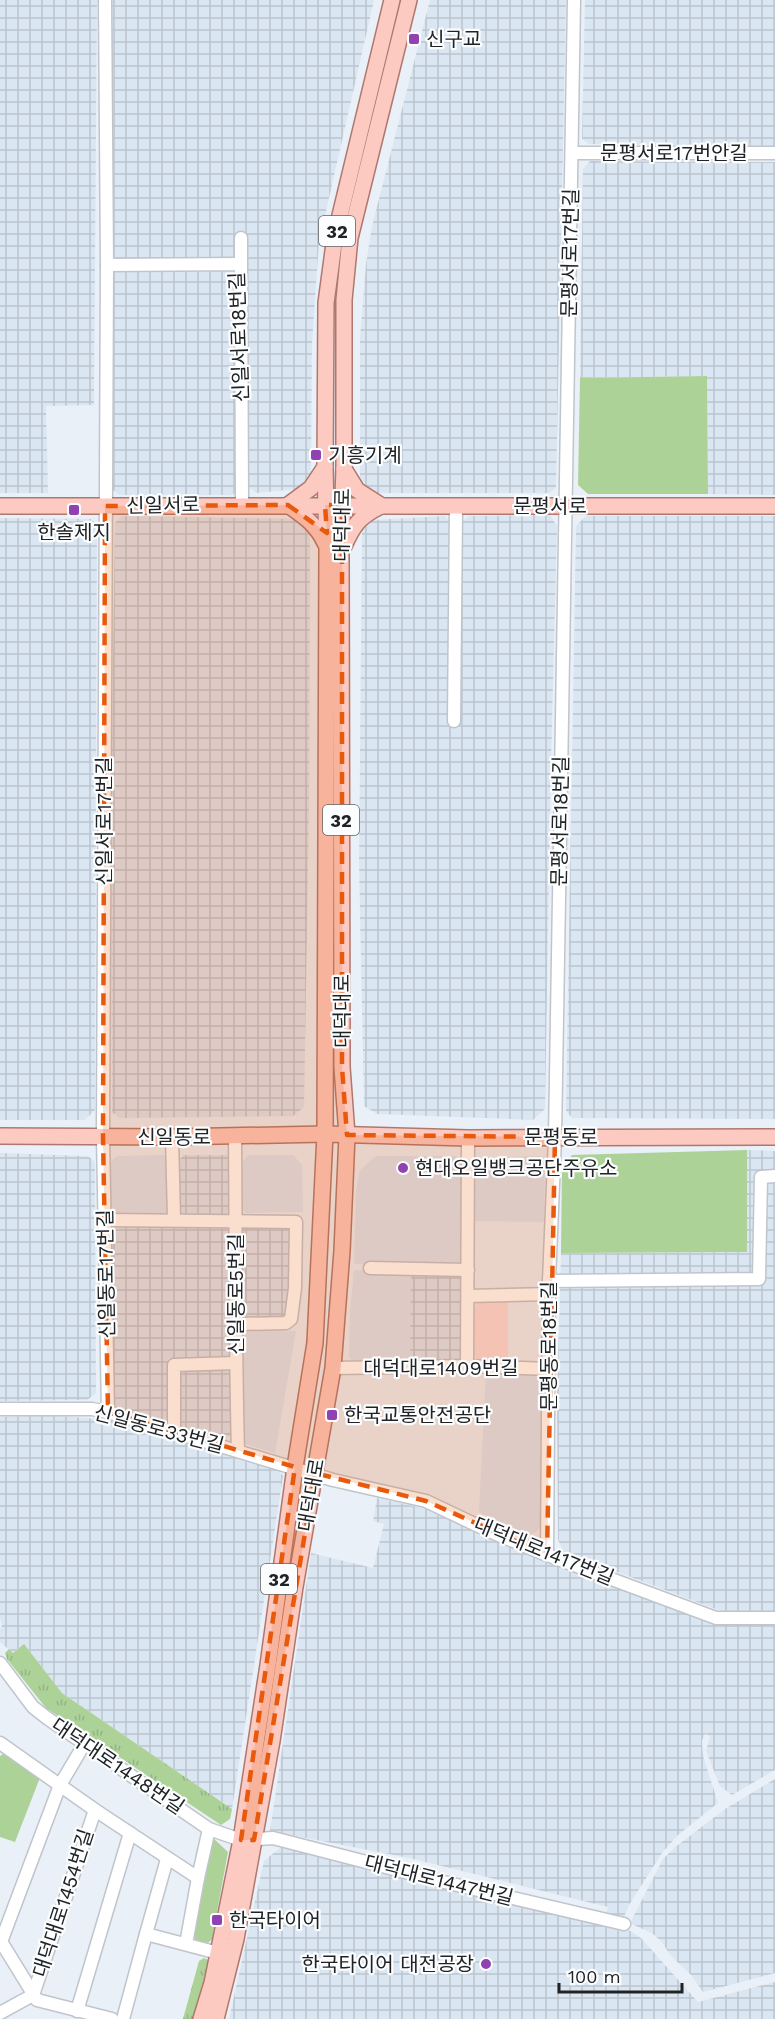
<svg xmlns="http://www.w3.org/2000/svg" width="775" height="2019" viewBox="0 0 775 2019" font-family="'Work Sans','Noto Sans KR',sans-serif">
<defs>
<pattern id="industrial-grid" width="8" height="8" patternUnits="userSpaceOnUse" patternTransform="scale(1.5)"><rect width="8" height="8" fill="#dbe6f3"/><path d="M0 4h8M4 0v8" fill="none" stroke="#bcc5d0"/></pattern>
<pattern id="grass-tufts" width="24" height="20" patternUnits="userSpaceOnUse" patternTransform="scale(1.5)"><rect width="24" height="20" fill="#acd298"/><path d="M3 7l-1-3M5 7V3M7 7l1-3M15 17l-1-3M17 17v-4M19 17l1-3" fill="none" stroke="#94b483"/></pattern>
</defs>
<rect width="100%" height="100%" fill="#eaf0f7"/>
<g fill="#dbe6f3">
<path d="M163 1155 167 1159 168 1213 164 1215H115L111 1210V1161L118 1156Z"/>
<path d="M248 1155H293L302 1165 303 1212 246 1213 243 1210V1161Z"/>
<path d="M376 1156H455L464 1166V1260L456 1266 354 1264 356 1191 360 1170Z"/>
<path d="M540 1156 545 1161 544 1222 474 1221 475 1167 482 1158Z"/>
<path d="M354 1270 411 1272 410 1362 352 1360 349 1357 350 1312Z"/>
<path d="M247 1331H296L275 1453 245 1444 242 1441V1336Z"/>
<path d="M486 1372 533 1374 542 1382 541 1525 536 1532 529 1535 479 1512Z"/>
</g>
<g fill="url(#industrial-grid)">
<path d="M0 0H97L94 405 46 406 48 493H0Z"/>
<path d="M110 0H374L319 242 312 343 311 478 299 489 256 493 249 487 248 237H237V255L232 259 118 260 113 256Z"/>
<path d="M430 0H566L556 487 550 493H372L360 478V338L366 264 372 226Z"/>
<path d="M585 0H775V146L589 144 582 139Z"/>
<path d="M590 161 775 162V495L708 494 707 376 580 378 583 169Z"/>
<path d="M119 269 231 271 236 275 238 489 233 495H119L113 490V274Z"/>
<path d="M550 515 557 526 551 764 545 1109 533 1120 377 1114 364 1106 359 864 362 531 373 520 445 516 450 522 448 723H459L461 522 469 516Z"/>
<path d="M122 516 297 519 310 531 309 805 304 1107 293 1116 120 1118 112 1112 111 804 115 523Z"/>
<path d="M586 516H775V1119L572 1118 566 1111 576 526Z"/>
<path d="M0 518 91 519 97 524 95 1110 85 1120H0Z"/>
<path d="M747 1150 775 1151V1612L721 1611 564 1552 558 1540 557 1398 561 1253 747 1252Z"/>
<path d="M0 1153 88 1156 95 1162 96 1393 87 1400 0 1401Z"/>
<path d="M184 1155H227L231 1160V1211L226 1216 184 1215 180 1212 179 1160Z"/>
<path d="M223 1224 230 1232 231 1353 226 1358H168L169 1423 118 1407 113 1403 112 1230 115 1225Z"/>
<path d="M246 1225 293 1228 290 1292 285 1315 282 1318 246 1316 242 1313V1230Z"/>
<path d="M411 1272 456 1274 464 1280V1352L456 1361 410 1362Z"/>
<path d="M181 1367 224 1368 231 1373 233 1433 225 1440 182 1428 178 1424 177 1372Z"/>
<path d="M48 1415 109 1420 278 1469 283 1476 232 1809 62 1693 24 1644 13 1653 0 1642V1630L2 1625 0 1619V1417Z"/>
<path d="M377 1498 431 1510 443 1514 482 1536 717 1625H775V1770L732 1795 720 1786 706 1751 710 1736 705 1734 702 1741 703 1756 718 1803 678 1835 662 1853 629 1905 623 1919 606 1915 608 1907 409 1858 270 1831 311 1553 373 1568 384 1524 373 1521Z"/>
<path d="M775 1779V1973L703 1992 691 1975 670 1955 662 1942 653 1934 630 1923 663 1859 674 1848 725 1809Z"/>
<path d="M281 1847 622 1931 623 1926 641 1938 698 2002 775 1982V2019H229L264 1861Z"/>
</g>
<path fill="#f9dedf" d="M481 1300H508V1361H480L473 1355V1308Z"/>
<g fill="url(#grass-tufts)">
<path d="M24 1644 62 1693 232 1809 230 1819 221 1825 46 1708 7 1659 5 1653 9 1649 13 1653Z"/>
<path d="M204 1958 208 1960 210 1964 195 2019H183L199 1961Z"/>
</g>
<g fill="#acd298">
<path d="M707 376 708 494H588L578 485 580 378Z"/>
<path d="M747 1150V1252L561 1253 562 1168 572 1155Z"/>
<path d="M6 1752 41 1775 15 1842 0 1837V1756Z"/>
<path d="M213 1838 228 1852 212 1939 207 1944 197 1942 194 1937Z"/>
</g>
<g fill="none" stroke-linecap="round" stroke-linejoin="round">
<g stroke="#c0c5cc" stroke-width="15">
<g id="minor">
<path d="M105 0 107 265 103 1136 108 1412"/>
<path d="M572 153H775"/>
<path d="M241 264V238"/>
<path d="M107 265 241 264 242 504"/>
<path d="M454 721 456 506"/>
<path d="M172 1137 174 1219"/>
<path d="M235 1137C236 1241 235 1346 238 1451"/>
<path d="M105 1220 296 1222 295 1288 291 1319 286 1323 237 1324"/>
<path d="M370 1268 468 1270"/>
<path d="M549 1281 759 1279 761 1177 775 1176"/>
<path d="M468 1296 550 1294"/>
<path d="M467 1366 468 1138"/>
<path d="M333 1368 467 1366 550 1369"/>
<path d="M0 1409H92L108 1412 333 1480 426 1501 489 1531 547 1555 716 1618H775"/>
<path d="M174 1430V1365L236 1363"/>
<path d="M547 1555 549 1281 555 1137 574 0"/>
<path d="M0 1663 33 1707 47 1718 209 1829 241 1840 273 1838 444 1882 624 1924"/>
<path d="M0 1743 95 1810 198 1878"/>
<path d="M146 1934 167 1859"/>
<path d="M0 1940 37 2000 112 2019"/>
<path d="M1 1942 60 1785 85 1743"/>
<path d="M186 1944 198 1878 209 1829"/>
<path d="M77 2011 130 1833"/>
<path d="M0 2013 33 1995 95 1810"/>
<path d="M123 2019 146 1934 218 1953"/>
</g>
</g>
<g stroke="#ae786f" stroke-width="18">
<g id="major">
<path d="M344 469 357 490 382 506"/>
<path d="M288 505C304 516 317 525 325 543"/>
<path d="M288 505 311 488 325 467"/>
<path d="M0 506H775"/>
<path d="M344 546C353 526 359 517 379 507"/>
<path d="M0 1136 172 1137 325 1134 468 1138 775 1137"/>
<path d="M201 2019 212 1983 241 1840 268 1665 295 1467 315 1343 325 1134 327 549 325 467 326 303 335 236 392 0"/>
<path d="M216 2019 236 1939 272 1741 295 1587 333 1368 342 1251 347 1135 342 1067 341 552 344 468V300L350 238 409 0"/>
</g>
</g>
<use href="#minor" stroke="#fff" stroke-width="12"/>
<use href="#major" stroke="#fccac1" stroke-width="15"/>
</g>
<path fill="#e8590c" fill-opacity="0.2" stroke="#e8590c" stroke-width="4.5" stroke-dasharray="12 8" stroke-linejoin="round" d="M288 505 327 533 325 505H342V1067L347 1135 555 1137 547 1555 426 1501 315 1473 254 1840H241L295 1467 108 1412 103 1136 105 506Z"/>
<g fill="#9041b2" stroke="#fbfdfe" stroke-width="2">
<rect x="408" y="33" width="12" height="12" rx="3"/>
<rect x="310" y="449" width="12" height="12" rx="3"/>
<rect x="68" y="504" width="12" height="12" rx="3"/>
<circle cx="403" cy="1168" r="6"/>
<rect x="326" y="1409" width="12" height="12" rx="3"/>
<rect x="211" y="1914" width="12" height="12" rx="3"/>
<circle cx="486" cy="1964" r="6"/>
</g>
<g text-anchor="middle" dominant-baseline="central" stroke-width="4.5" stroke-linejoin="round" paint-order="stroke">
<g fill="#fbfdfe" stroke="#626465" stroke-width="1.5">
<rect x="319" y="216" width="36" height="30" rx="4.5"/>
<rect x="323" y="805" width="36" height="30" rx="4.5"/>
<rect x="261" y="1564" width="36" height="30" rx="4.5"/>
</g>
<g font-size="18" font-weight="bold" fill="#202224">
<text x="337" y="231">32</text>
<text x="341" y="820">32</text>
<text x="279" y="1579">32</text>
</g>
<g font-size="20" fill="#202224" stroke="#fbfdfe" text-anchor="start">
<text x="426" y="39">신구교</text>
<text x="328" y="455">기흥기계</text>
<text x="74" y="532" text-anchor="middle">한솔제지</text>
<text x="415" y="1168">현대오일뱅크공단주유소</text>
<text x="344" y="1415">한국교통안전공단</text>
<text x="229" y="1920">한국타이어</text>
<text x="474" y="1964" text-anchor="end">한국타이어 대전공장</text>
</g>
<g font-size="20" fill="#202224" stroke="#fbfdfe">
<text x="674" y="153">문평서로17번안길</text>
<text transform="translate(570 253) rotate(-89)">문평서로17번길</text>
<text transform="translate(239 337) rotate(-92)">신일서로18번길</text>
<text transform="translate(163 505) rotate(-1)">신일서로</text>
<text x="550" y="506">문평서로</text>
<text transform="translate(342 525) rotate(-89)">대덕대로</text>
<text transform="translate(104 821) rotate(-90)">신일서로17번길</text>
<text transform="translate(560 821) rotate(-89)">문평서로18번길</text>
<text transform="translate(342 1011) rotate(-90)">대덕대로</text>
<text x="174" y="1137">신일동로</text>
<text x="561" y="1137">문평동로</text>
<text transform="translate(106 1274) rotate(-91)">신일동로17번길</text>
<text transform="translate(236 1294) rotate(-90)">신일동로5번길</text>
<text transform="translate(549 1346) rotate(-90)">문평동로18번길</text>
<text x="441" y="1368">대덕대로1409번길</text>
<text transform="translate(159 1429) rotate(15)">신일동로33번길</text>
<text transform="translate(311 1495) rotate(-80)">대덕대로</text>
<text transform="translate(544 1551) rotate(22)">대덕대로1417번길</text>
<text transform="translate(118 1766) rotate(34)">대덕대로1448번길</text>
<text transform="translate(439 1880) rotate(14)">대덕대로1447번길</text>
<text transform="translate(63 1903) rotate(-72)">대덕대로1454번길</text>
</g>
</g>
<path d="M559 1983v9h123v-9" fill="none" stroke="#202224" stroke-width="3"/>
<text x="568" y="1983" font-size="18" fill="#202224" stroke="#fbfdfe" stroke-width="4.5" paint-order="stroke">100 m</text>
</svg>
